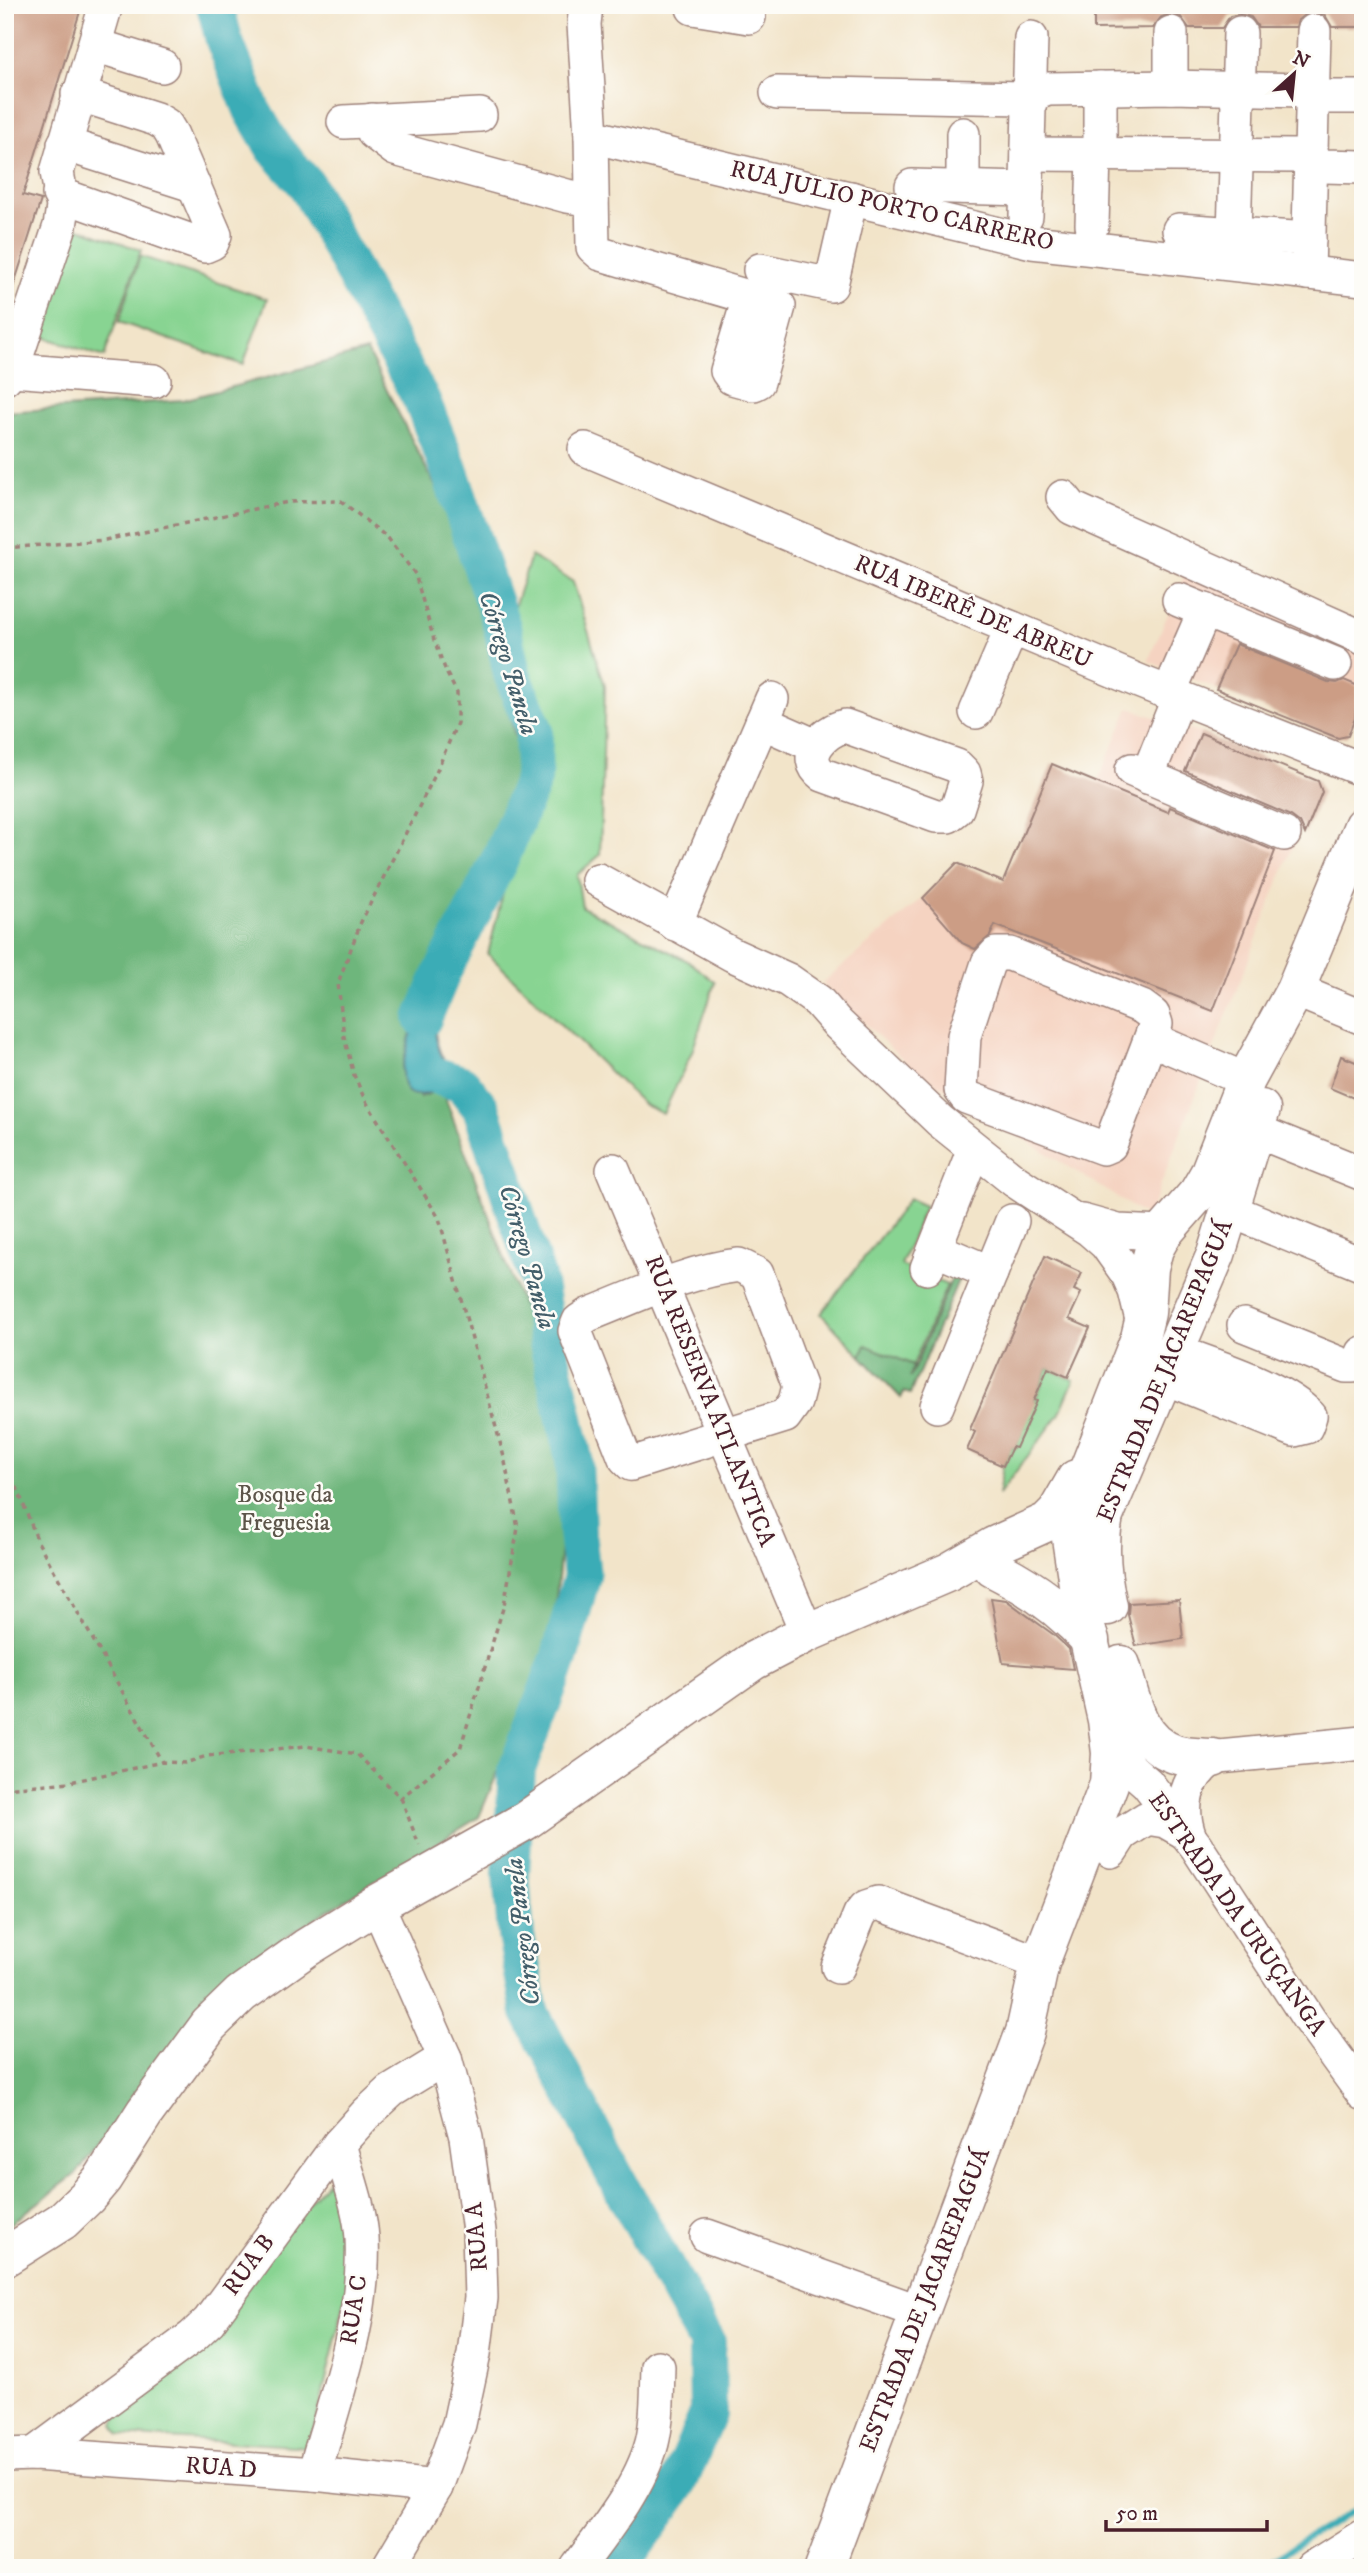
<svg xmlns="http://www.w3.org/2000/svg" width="1368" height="2573" viewBox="0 0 1368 2573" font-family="'IM FELL DW Pica',serif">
<rect width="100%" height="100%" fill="#fdfcf7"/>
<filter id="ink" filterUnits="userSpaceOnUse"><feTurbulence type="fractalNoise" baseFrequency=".0143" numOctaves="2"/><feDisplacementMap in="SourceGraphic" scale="14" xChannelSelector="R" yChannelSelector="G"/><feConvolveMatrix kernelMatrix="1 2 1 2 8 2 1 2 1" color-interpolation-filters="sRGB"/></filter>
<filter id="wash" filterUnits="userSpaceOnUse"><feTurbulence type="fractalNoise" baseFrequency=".00686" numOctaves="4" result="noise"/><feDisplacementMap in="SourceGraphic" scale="28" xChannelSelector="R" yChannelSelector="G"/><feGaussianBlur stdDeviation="1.57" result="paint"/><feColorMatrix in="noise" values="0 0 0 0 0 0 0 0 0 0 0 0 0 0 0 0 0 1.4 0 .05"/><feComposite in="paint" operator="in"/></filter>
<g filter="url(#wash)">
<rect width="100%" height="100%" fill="#f2e4c9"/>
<g fill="#f5d3c1">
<path d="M1186 572 1363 652V674L1338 738 1148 661Z"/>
<path d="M1129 708 1201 733 1318 781 1148 1217 912 1068 822 983 923 898 957 863 1003 882 1052 764 1097 782Z"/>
</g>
<g fill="#88d492" stroke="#697a5e" stroke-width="2">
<path d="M76 227 141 250 104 357 41 336Z"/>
<path d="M140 256 267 299 243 365 119 322Z"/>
<path d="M531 556 573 582 605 686 600 855 577 875 582 907 690 962 715 982 692 1052 663 1114 644 1105 488 954 517 836 527 706 512 614Z"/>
<path d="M909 1199 925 1206 901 1265 947 1285 913 1365 867 1346 861 1356 821 1314Z"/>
<path d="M1048 1368 1074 1380 1059 1415 998 1495 1003 1466 1012 1447 1016 1448Z"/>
<path d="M329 2180 344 2184 355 2258 310 2447 120 2435 114 2425 119 2411Z"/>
</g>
<g fill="#6eb67c" stroke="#5c6a54" stroke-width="2">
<path d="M367 351 456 527 519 750 513 816 425 979 402 1068 420 1097 442 1089 536 1343 566 1493 552 1643 479 1817 227 1973 77 2173 5 2228V412L183 400Z"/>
<path d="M956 1268 962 1271 910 1394 904 1392 901 1398 861 1356 866 1345 913 1365 910 1378Z"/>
</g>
<path fill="#3bacb6" stroke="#426670" stroke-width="2" d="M443 971C440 984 433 1001 433 1015 434 1027 437 1053 446 1062 464 1082 476 1076 481 1108L459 1089C435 1083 401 1117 402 1068L425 979Z"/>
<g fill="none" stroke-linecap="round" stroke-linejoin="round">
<path stroke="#3bacb6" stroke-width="6" d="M1258 2568 1363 2505"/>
<g stroke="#3bacb6" stroke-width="38">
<path d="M215 5 224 40 252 110 274 148 306 184 422 401 449 469 502 627 512 674 534 729 533 779 502 855 443 971 423 1019"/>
<path d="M440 1077 462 1084 481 1108 537 1277 548 1343 574 1459 577 1532 582 1576 559 1659 517 1769 511 1874 516 1935 530 2012 614 2174 707 2342 708 2414 678 2484 619 2568"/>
</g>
</g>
<g id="blocks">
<g fill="#cc9d85">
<path d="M5 5H82L23 195 41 200 9 300 5 299Z"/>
<path d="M1094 5H1363V27H1332L1325 15 1314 12 1304 15 1298 20 1296 27H1258L1251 17 1240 14 1230 16 1222 28H1189L1181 17 1170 14 1161 17 1153 28 1094 29Z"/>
<path d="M1236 644 1328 682 1337 683 1344 680 1358 686 1355 718 1348 736 1338 738 1216 689Z"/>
<path d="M1201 733 1318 781 1322 792 1305 834 1300 823 1291 816 1185 771Z"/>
<path d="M1052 764 1168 812 1170 807 1275 851 1213 1011 995 925 990 936 975 949 962 943 923 898 957 863 1003 882Z"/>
<path d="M1341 1056 1363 1065V1102L1330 1088Z"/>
<path d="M1045 1256 1082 1273 1074 1290 1081 1293 1069 1319 1090 1328 1068 1377 1048 1368 1034 1400 1037 1401 1016 1448 1012 1447 1003 1466 967 1450 975 1432 970 1429Z"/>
<path d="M991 1598 1006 1600 1054 1635 1069 1649 1073 1669 1003 1663Z"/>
<path d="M1179 1600 1183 1639 1136 1646 1128 1615 1129 1603Z"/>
</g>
</g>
</g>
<g filter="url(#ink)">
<use href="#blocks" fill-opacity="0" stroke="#9e827a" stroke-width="2"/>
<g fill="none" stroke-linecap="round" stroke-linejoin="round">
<g stroke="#9e827a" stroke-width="36">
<g id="minor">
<path d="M586 5 584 24 591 136 593 247 601 254 779 306 758 382 754 384 732 378 727 371 749 298"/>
<path d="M693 8 749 17"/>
<path d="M95 45 162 66"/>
<path d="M1171 87V33"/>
<path d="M777 93 1023 98 1048 89 1171 87 1301 90 1325 97H1363"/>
<path d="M372 120 374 133 395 149 567 196 592 200"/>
<path d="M344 122 480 115"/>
<path d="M963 134V187"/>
<path d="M591 136 1032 242 1363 279"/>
<path d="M64 144 193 185"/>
<path d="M1028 154 1298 156 1323 166 1363 167"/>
<path d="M1100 155V88"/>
<path d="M912 186 1027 189"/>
<path d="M59 194 205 246 212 243 215 235 172 135 166 125 156 119 78 94"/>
<path d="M1026 216 1031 38"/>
<path d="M1092 225 1094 155"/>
<path d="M1179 230 1309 239"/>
<path d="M1234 234 1240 33"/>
<path d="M760 270 831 285 851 198"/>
<path d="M1308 273 1314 31"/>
<path d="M12 370 154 381"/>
<path d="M5 378 12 370 60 226 63 207 57 172 106 5"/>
<path d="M585 449 1141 682 1363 770"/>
<path d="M1063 497 1072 508 1363 638"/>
<path d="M1179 600 1335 664"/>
<path d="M1169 693 1205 610"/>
<path d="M976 712 1012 628"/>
<path d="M762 722 816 746"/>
<path d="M845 726 957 766 964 773 966 781 957 809 948 816H936L823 775C799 757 823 731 845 726Z"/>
<path d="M1132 770 1284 834"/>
<path d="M1147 777 1179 697"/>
<path d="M598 880 733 955 788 980 818 1001 838 1024 940 1121 1015 1181 1090 1230 1106 1244 1128 1275 1135 1291 1142 1320"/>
<path d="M675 924 772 699"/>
<path d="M996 954H1010L1142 1007 1153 1015 1156 1024 1110 1145 1103 1148 966 1097 961 1090 964 1036 988 963Z"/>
<path d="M1295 990 1363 1018"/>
<path d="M1151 1039 1246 1080"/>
<path d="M1254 1130 1363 1174"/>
<path d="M613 1170 807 1633"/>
<path d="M1229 1210 1363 1265"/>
<path d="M1082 1221 1118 1231 1163 1233"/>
<path d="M935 1249 991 1273"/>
<path d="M739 1265 757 1274 799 1386 795 1402 785 1416 631 1464 625 1458 575 1331 579 1321 588 1315C637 1296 687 1271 739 1265Z"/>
<path d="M927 1268 974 1149"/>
<path d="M1244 1325 1346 1366H1353L1360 1360 1363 1353"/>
<path d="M1163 1377 1294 1430 1306 1427 1310 1416C1282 1386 1214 1366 1175 1351"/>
<path d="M937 1406 1012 1221"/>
<path d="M1109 1737 1131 1769 1147 1783 1196 1846 1310 2021 1363 2094"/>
<path d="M1188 1760 1363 1743"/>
<path d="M1190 1838C1178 1805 1186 1778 1213 1758"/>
<path d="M1111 1851 1122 1834 1147 1818 1165 1821 1186 1833"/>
<path d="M377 1904 445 2058 466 2137 479 2231 481 2298 474 2354 459 2424 436 2487 388 2568"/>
<path d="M838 1967 860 1914 866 1907 878 1903 1040 1963"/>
<path d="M707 2236 920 2312"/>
<path d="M34 2454 192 2337 209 2321 339 2144 366 2114 391 2091 445 2058"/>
<path d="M5 2455 34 2454 314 2474 436 2487"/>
<path d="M314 2474C335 2398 366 2318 362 2238 360 2207 347 2174 339 2144"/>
<path d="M577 2568C604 2532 640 2487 652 2443 658 2419 657 2392 658 2367"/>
<path d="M1312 2568 1363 2536"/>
</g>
</g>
<g stroke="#9e827a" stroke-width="41">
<g id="major">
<path d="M993 1568C1029 1586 1063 1610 1090 1640"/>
<path d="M1108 1606C1101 1575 1098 1546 1104 1516L1216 1254 1261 1109"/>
<path d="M1121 1665C1131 1699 1137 1741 1175 1754 1187 1758 1201 1757 1213 1758"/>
<path d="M5 2257 62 2221 87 2197 103 2178 145 2112 209 2025 241 1994 306 1948 377 1904 525 1821 753 1661 807 1633 949 1572 994 1546 1047 1522 1057 1512 1076 1479"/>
<path d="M824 2568 1025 2032 1040 1963 1109 1784 1111 1753 1107 1720 1081 1604 1071 1538 1081 1489 1140 1338 1146 1313 1149 1268 1154 1249 1163 1233 1198 1193 1209 1174 1246 1080 1295 990 1363 826"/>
</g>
</g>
<g stroke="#9e827a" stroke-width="3.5" stroke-dasharray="5 5" stroke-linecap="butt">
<path d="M5 548 105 540 288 502 341 501 388 538 415 574 434 640 447 674 457 693V723L436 773 361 922 338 983 344 1037 354 1075 365 1100 439 1218 504 1457 518 1528 504 1605 460 1749 401 1798 357 1754 306 1746 207 1756 185 1763 162 1762 70 1782 5 1788"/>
<path d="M5 1470 16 1485 38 1542 162 1762"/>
<path d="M401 1798 419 1845"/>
</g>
<use href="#minor" stroke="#fff" stroke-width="33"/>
<use href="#major" stroke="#fff" stroke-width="38"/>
</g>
</g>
<g text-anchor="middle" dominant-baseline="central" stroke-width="5" stroke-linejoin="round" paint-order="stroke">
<g font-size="24" fill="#4a1f2b" stroke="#fdfcf7">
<text transform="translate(892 206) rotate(13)">RUA JULIO PORTO CARRERO</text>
<text transform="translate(973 612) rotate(23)">RUA IBERÊ DE ABREU</text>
<text transform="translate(1165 1371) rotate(-68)">ESTRADA DE JACAREPAGUÁ</text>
<text transform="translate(710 1401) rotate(68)">RUA RESERVA ATLANTICA</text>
<text transform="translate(1237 1914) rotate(55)">ESTRADA DA URUÇANGA</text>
<text transform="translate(477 2237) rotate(-95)">RUA A</text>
<text transform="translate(249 2265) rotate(-54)">RUA B</text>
<text transform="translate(925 2300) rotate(-69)">ESTRADA DE JACAREPAGUÁ</text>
<text transform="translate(354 2310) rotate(-81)">RUA C</text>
<text transform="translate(221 2468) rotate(4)">RUA D</text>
</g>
<g font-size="24" fill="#5d554a" stroke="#fdfcf7">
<text x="285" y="1495">Bosque da<tspan x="285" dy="28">Freguesia</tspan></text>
</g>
<g font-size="26" font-style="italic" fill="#435e6a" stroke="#fdfcf7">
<text transform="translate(508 663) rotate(73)">Córrego Panela</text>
<text transform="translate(527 1257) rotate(74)">Córrego Panela</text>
<text transform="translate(523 1932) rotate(-97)">Córrego Panela</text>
</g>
</g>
<rect width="1368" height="2573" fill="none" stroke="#fdfcf7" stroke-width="28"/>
<g transform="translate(1294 74) rotate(27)" stroke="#fdfcf7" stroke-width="5" paint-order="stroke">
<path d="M0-5L12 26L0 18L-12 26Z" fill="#4a1f2b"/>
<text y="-10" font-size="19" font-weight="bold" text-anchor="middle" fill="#4a1f2b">N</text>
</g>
<path d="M1106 2520v10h161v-10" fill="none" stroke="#4a1f2b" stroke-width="3.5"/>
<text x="1116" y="2520" font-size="21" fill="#4a1f2b" stroke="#fdfcf7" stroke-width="5" paint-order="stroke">50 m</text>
</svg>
